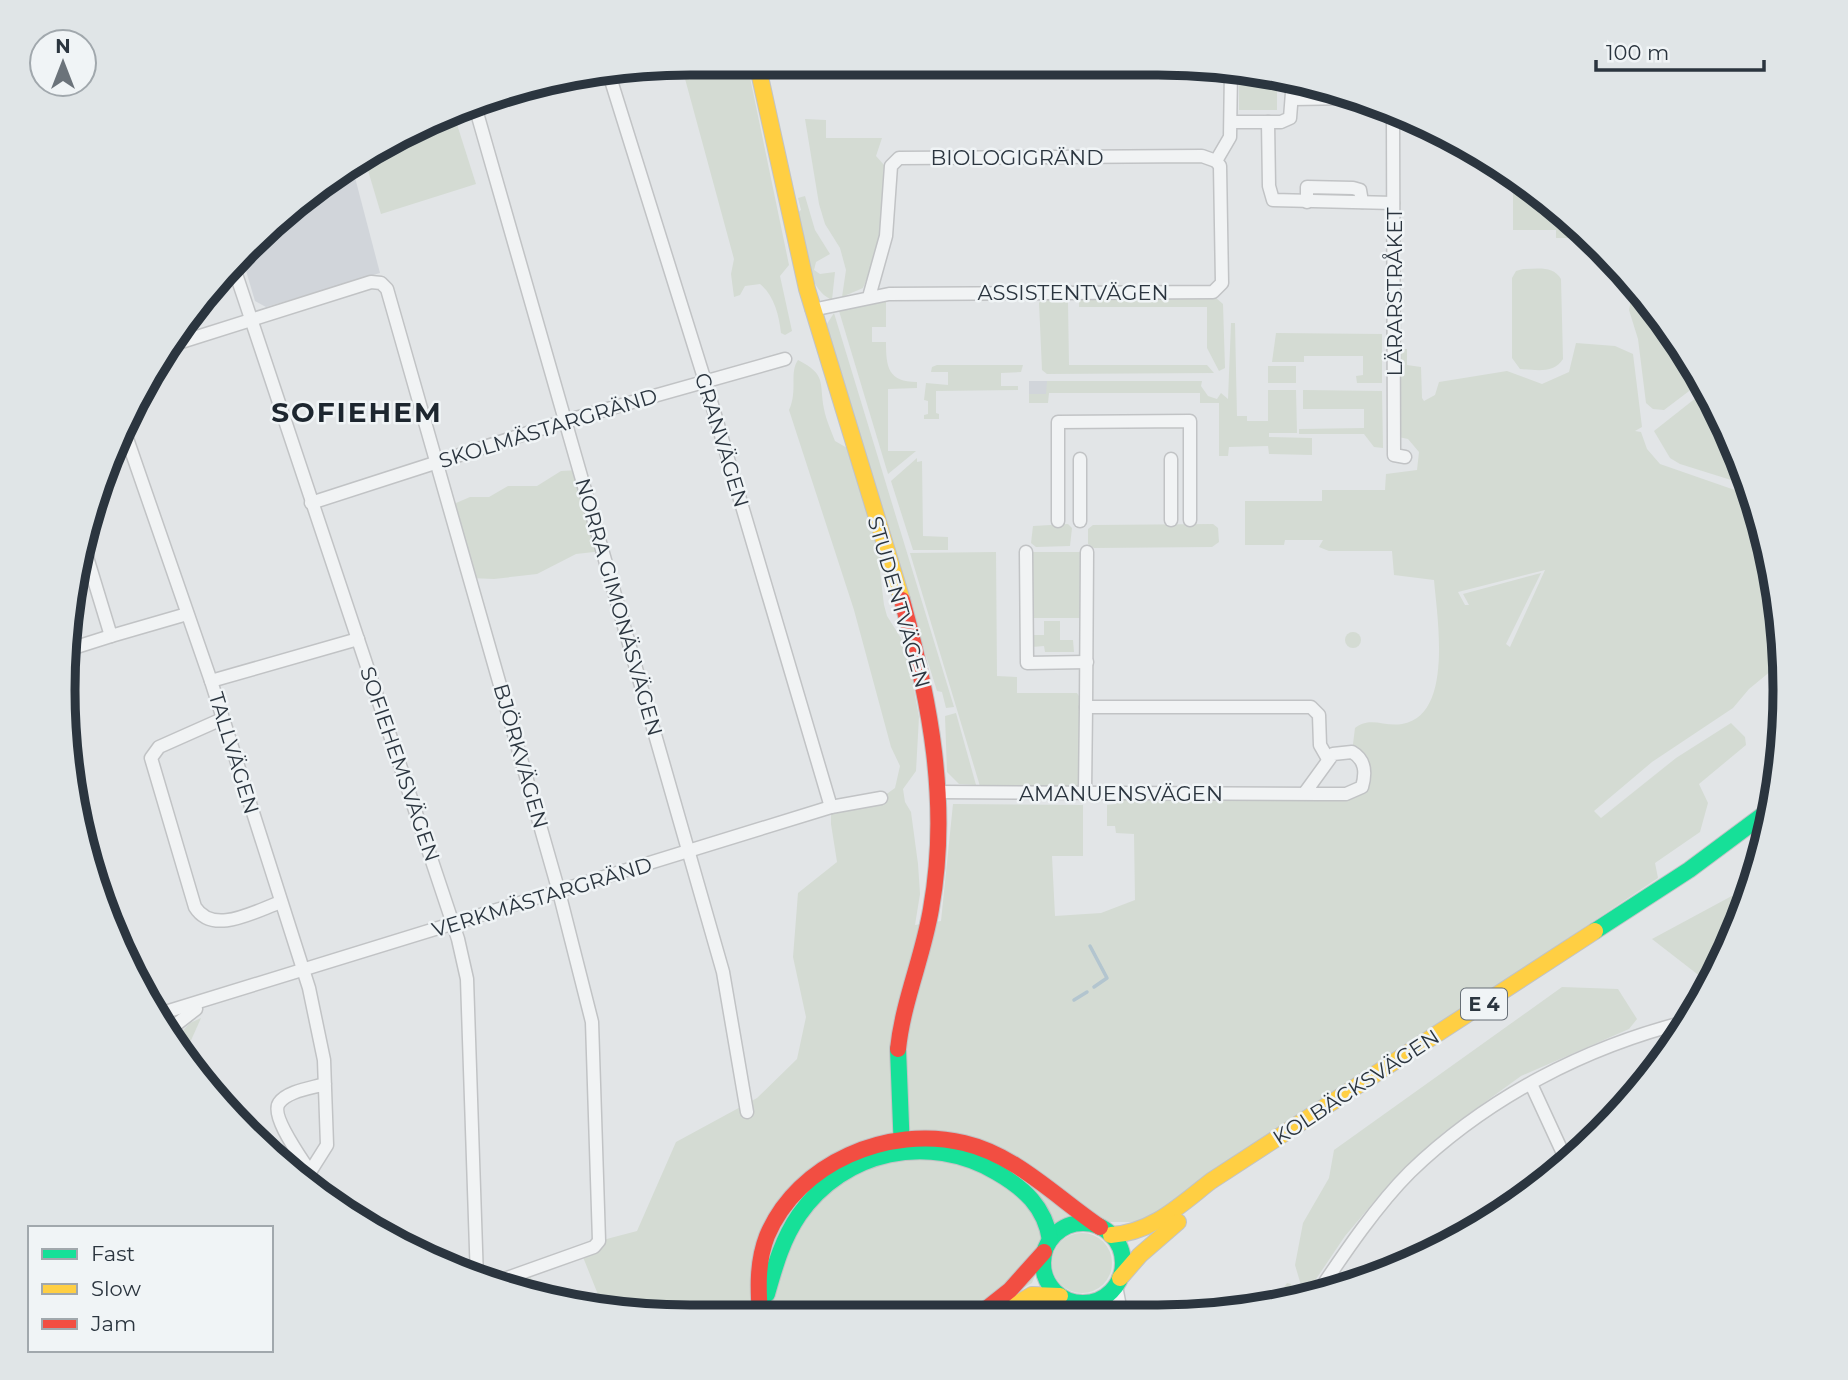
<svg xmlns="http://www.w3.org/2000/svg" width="1848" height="1380" viewBox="0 0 1848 1380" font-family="Montserrat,sans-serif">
<rect width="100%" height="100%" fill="#e2e5e7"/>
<g fill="#d1d5da">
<path d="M352 166 380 273 266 307 255 301 241 254 246 247Z"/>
<rect x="1029" y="381" width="18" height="13"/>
</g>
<g fill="#d4dbd3" fill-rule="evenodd">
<path d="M747 63 789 265 780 276 792 331 785 335 781 333C779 315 774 295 760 284L745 286 740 295 734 297 731 274 734 259 681 64Z"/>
<path d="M1264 76 1277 77V110H1239V83H1257Z"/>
<path d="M454 115 476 184 381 214 364 157 376 147Z"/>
<path d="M805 119 826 120V138H882L876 156 884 165 882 241 863 288 842 297 846 270 840 248 825 224 819 204Z"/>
<path d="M1513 189H1528L1570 228V238H1556V230H1513Z"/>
<path d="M805 196 815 230 830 254 816 262 814 270 820 274 835 272 832 300C805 288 803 240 797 213L801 210 798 198Z"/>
<path d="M1523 269C1537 269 1553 265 1561 279L1563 359C1554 374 1536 370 1520 369L1512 358V278L1516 271Z"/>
<path d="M1060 297 1068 302 1069 365H1207L1214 373 1047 374 1042 370 1039 303 1043 298Z"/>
<path d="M1079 298H1216L1223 304 1225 368 1219 371 1207 348V307H1079Z"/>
<path d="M1638 299 1646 317 1659 315 1701 382 1664 410 1653 409 1646 403 1638 339 1629 310 1631 300Z"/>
<path d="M886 301V327H872V342H886C886 367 888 382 917 382V388L888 389V451H916L888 474 839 311Z"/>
<path d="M834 313 954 707 946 708 942 692 937 691 853 423 855 418 846 388 841 386 825 327Z"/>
<path d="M1231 323H1235L1237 416H1247V421H1268V390H1296L1297 433H1269V437L1312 438V455L1269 454 1268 446 1229 447 1228 456H1219V403H1200V393H1049L1048 403H1029V394H1046L1047 381H1202L1201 386 1208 396 1217 399 1221 393 1228 399Z"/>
<path d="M1276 333 1382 334V383H1357L1356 376 1363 375V356H1304V362H1272Z"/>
<path d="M1576 343 1615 346 1633 354 1642 427 1635 431 1641 432 1647 449 1660 464 1752 496 1764 528 1784 649 1783 661 1749 689 1733 708 1652 762 1594 811 1601 818 1676 758 1731 723 1745 737 1746 745 1699 784 1708 803 1700 832 1655 863 1658 878 1144 1222H1091L1050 1240 1032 1283 980 1313 649 1316 595 1305 601 1302 581 1252 599 1241 637 1231 676 1142 757 1098 797 1059 806 1017 793 957 798 893 837 862 831 824V807L881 798 895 788 900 766 891 747 854 610 789 410C798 390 789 373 798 360 827 375 819 382 824 409 826 420 831 430 835 441L856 453 882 538 879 563 884 605 887 616 906 646 919 717 916 771 903 789 905 802 911 812 918 864 920 894 915 925 941 921 953 804 1083 805V856H1052L1055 916 1101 913 1135 900 1134 834 1116 833 1115 826H1107V805L1116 804 1118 793 1346 794 1364 781 1352 752 1355 728C1370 716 1384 727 1402 724 1454 716 1437 617 1434 580L1394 575 1392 551H1329L1319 547 1323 540H1285L1284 545H1245V501H1322V490H1385L1386 474 1417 470 1419 452 1408 439 1394 436V349H1407V365L1421 367 1422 398 1424 401 1435 395 1439 382 1507 371 1542 384 1569 372ZM1545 570 1510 647 1506 644 1541 573 1463 594 1469 605H1465L1458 592Z"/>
<path d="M937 365H1023L1021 372 1001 373V386H1018V390L936 391V413L939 414V419H924V415L928 414V401L924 400 926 383 948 385V372H931L932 367Z"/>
<rect x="1268" y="366" width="28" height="17"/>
<path d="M1303 390 1382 391 1383 448 1374 447 1364 434H1299V429L1364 428V409H1303Z"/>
<path d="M1706 390 1721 413 1747 485 1680 464 1670 458 1654 431Z"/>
<path d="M917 458V462L922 461 923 536 948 537V550H913L891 481Z"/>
<path d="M579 470 603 551 576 554 537 574 494 579 470 578 451 510 456 503 470 497H489L508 486H537L561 471Z"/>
<path d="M1068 524 1072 528 1070 546 1036 547 1031 543 1033 526Z"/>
<path d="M1213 524 1218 528 1219 542 1212 547 1094 548 1088 544V529L1093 525Z"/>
<path d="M996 552 997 676 1017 677V693H1077L1086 707 1085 793H982L910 553Z"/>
<rect x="1026" y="552" width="61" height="66"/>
<path d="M1044 621H1060V640H1073L1074 652H1045L1044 646 1032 647 1031 635H1044Z"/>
<circle cx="1353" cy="640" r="8"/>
<path d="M956 713 976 785 959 784 947 772 945 716Z"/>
<path d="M1754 884 1710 984 1652 939Z"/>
<path d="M1562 987 1618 989 1637 1019 1629 1029 1521 1076 1444 1132 1389 1184 1345 1236 1306 1294 1273 1303 1287 1283 1291 1284 1293 1296 1303 1292 1295 1265 1303 1223 1329 1178 1334 1150Z"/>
<path d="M201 1018 184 1056 174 1040 190 1023Z"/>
<circle cx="1082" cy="1263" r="30"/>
<path d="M529 1272 536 1293 490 1284Z"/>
</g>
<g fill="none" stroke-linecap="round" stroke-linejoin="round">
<g stroke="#b3c5cf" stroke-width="3.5">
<path d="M1090 946 1107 978 1094 987"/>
<path d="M1074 1000 1087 992"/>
</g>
<g stroke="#c1c3c5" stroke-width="15">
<g id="street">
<path d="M609 74 705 381 831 807"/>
<path d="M1293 85H1321"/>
<path d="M1293 99 1351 98"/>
<path d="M475 106 723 972 747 1112"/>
<path d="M1393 118 1394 455 1405 457"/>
<path d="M1232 122H1281L1290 118 1293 80"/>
<path d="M1268 122 1269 186 1273 200 1393 203"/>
<path d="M1216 161 1230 137 1231 70"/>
<path d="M1307 202V187L1353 188 1360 190 1362 202"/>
<path d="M233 265 458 939 467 979 477 1279"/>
<path d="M812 310 889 294 1213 292 1222 283 1220 166 1216 161 1202 156 899 158 891 166 886 236 869 297"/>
<path d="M178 343 371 282 381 283 387 289 559 892 592 1022 599 1241 594 1247 490 1284"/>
<path d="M123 427 211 681 309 988 324 1060 327 1145 310 1172C302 1159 270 1116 279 1103 287 1091 312 1088 325 1084"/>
<path d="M1080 459V521"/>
<path d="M1171 459V520"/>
<path d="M311 503 565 421 785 359"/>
<path d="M1058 521V422L1190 421V520"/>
<path d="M83 544 111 636 187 614"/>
<path d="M1026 552 1027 663 1087 662"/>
<path d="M70 649 111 636"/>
<path d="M211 681 358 639"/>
<path d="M1086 707 1087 552"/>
<path d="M222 719 159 747 151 758 195 907C213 936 255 911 281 902"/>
<path d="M938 792 1320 794H1346L1362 787C1366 773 1366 760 1352 752L1333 754 1304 794"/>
<path d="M1085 793 1086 707H1311L1319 715 1320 745 1328 759"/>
<path d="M159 1014 831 807 881 798"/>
<path d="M169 1030 196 1009"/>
<path d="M1531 1084 1567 1162"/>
<path d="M1116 1286 1121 1312"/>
<path d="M1319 1291C1345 1252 1377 1205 1410 1172 1488 1097 1585 1047 1689 1021"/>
<path d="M1068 1301 1084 1313"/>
</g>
</g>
<g stroke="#c1c3c5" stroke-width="18">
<g id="fast">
<path d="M1595 931 1689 870 1771 809"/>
<path d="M898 1049 902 1151"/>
<circle cx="1083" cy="1263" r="40"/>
<path d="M767 1294C775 1266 782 1240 799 1215 844 1150 929 1133 996 1172 1024 1188 1045 1207 1050 1240"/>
</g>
</g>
<g stroke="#c1c3c5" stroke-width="18">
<g id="slow">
<path d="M757 63 807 289 902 600"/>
<path d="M1111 1235C1152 1233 1180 1205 1211 1181L1595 931"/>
<path d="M1120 1278 1140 1255 1178 1222"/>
<path d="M1001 1313 1032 1295 1060 1296"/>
</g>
</g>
<g stroke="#c1c3c5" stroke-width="18">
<g id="jam">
<path d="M898 1049C903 1001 923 957 931 909 950 804 930 701 902 600"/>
<path d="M981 1313 1010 1290 1044 1252"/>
<path d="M760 1315C758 1288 757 1262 767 1236 798 1162 889 1125 964 1143 1016 1155 1057 1198 1100 1227"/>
</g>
</g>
<use href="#street" stroke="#f1f3f4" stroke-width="12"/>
<use href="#fast" stroke="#16e098" stroke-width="16"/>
<use href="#slow" stroke="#ffcf43" stroke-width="16"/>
<use href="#jam" stroke="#f24e42" stroke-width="16"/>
</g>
<g text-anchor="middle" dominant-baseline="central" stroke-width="5" stroke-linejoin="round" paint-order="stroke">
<rect fill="#f0f4f6" stroke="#666e76" stroke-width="2" x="1461" y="988.5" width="46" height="31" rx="5"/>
<g font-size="19" font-weight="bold" fill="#2b353f">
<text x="1484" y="1004">E 4</text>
</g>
<g font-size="21" fill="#2b353f" stroke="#f0f4f6">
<text x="1017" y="157">BIOLOGIGRÄND</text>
<text x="1073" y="292">ASSISTENTVÄGEN</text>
<text transform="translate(1394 292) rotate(-90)">LÄRARSTRÅKET</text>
<text transform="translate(548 428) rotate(-17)">SKOLMÄSTARGRÄND</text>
<text transform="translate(722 440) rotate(73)">GRANVÄGEN</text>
<text transform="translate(899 602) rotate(74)">STUDENTVÄGEN</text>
<text transform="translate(619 607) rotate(74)">NORRA GIMONÄSVÄGEN</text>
<text transform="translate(234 753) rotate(73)">TALLVÄGEN</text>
<text transform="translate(521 756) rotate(74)">BJÖRKVÄGEN</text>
<text transform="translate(400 764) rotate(71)">SOFIEHEMSVÄGEN</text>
<text x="1121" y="793">AMANUENSVÄGEN</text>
<text transform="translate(542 897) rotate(-17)">VERKMÄSTARGRÄND</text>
<text transform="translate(1356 1087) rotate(-33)">KOLBÄCKSVÄGEN</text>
</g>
<g font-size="28" font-weight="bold" letter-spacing="2" fill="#1d262f" stroke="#f0f4f6">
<text x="357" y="412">SOFIEHEM</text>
</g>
</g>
<path d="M0 0H1848V1380H0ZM690 75H1158A615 615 0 0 1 1773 690V690A615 615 0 0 1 1158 1305H690A615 615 0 0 1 75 690V690A615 615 0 0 1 690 75Z" fill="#e0e5e7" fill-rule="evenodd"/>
<path fill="none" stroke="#2b353f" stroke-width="9" d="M690 75H1158A615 615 0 0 1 1773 690V690A615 615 0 0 1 1158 1305H690A615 615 0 0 1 75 690V690A615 615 0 0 1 690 75Z"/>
<rect x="28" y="1226" width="245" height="126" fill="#f0f4f6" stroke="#a1a8ad" stroke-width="2"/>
<rect x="42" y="1249" width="35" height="10" fill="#16e098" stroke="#a1a8ad" stroke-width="2"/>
<text x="91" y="1261" font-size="21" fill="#2b353f">Fast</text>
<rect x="42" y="1284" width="35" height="10" fill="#ffcf43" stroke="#a1a8ad" stroke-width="2"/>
<text x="91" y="1296" font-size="21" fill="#2b353f">Slow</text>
<rect x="42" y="1319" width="35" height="10" fill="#f24e42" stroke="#a1a8ad" stroke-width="2"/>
<text x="91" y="1331" font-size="21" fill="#2b353f">Jam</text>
<g transform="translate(63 63)"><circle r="33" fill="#f0f4f6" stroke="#a1a8ad" stroke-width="2"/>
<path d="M0-5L12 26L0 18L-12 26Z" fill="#6b737a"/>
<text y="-10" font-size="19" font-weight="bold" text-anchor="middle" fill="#2b353f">N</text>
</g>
<path d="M1596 60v10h168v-10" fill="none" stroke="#2b353f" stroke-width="3.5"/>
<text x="1606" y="60" font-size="21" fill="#2b353f" stroke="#f0f4f6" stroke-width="5" paint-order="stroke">100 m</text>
</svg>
